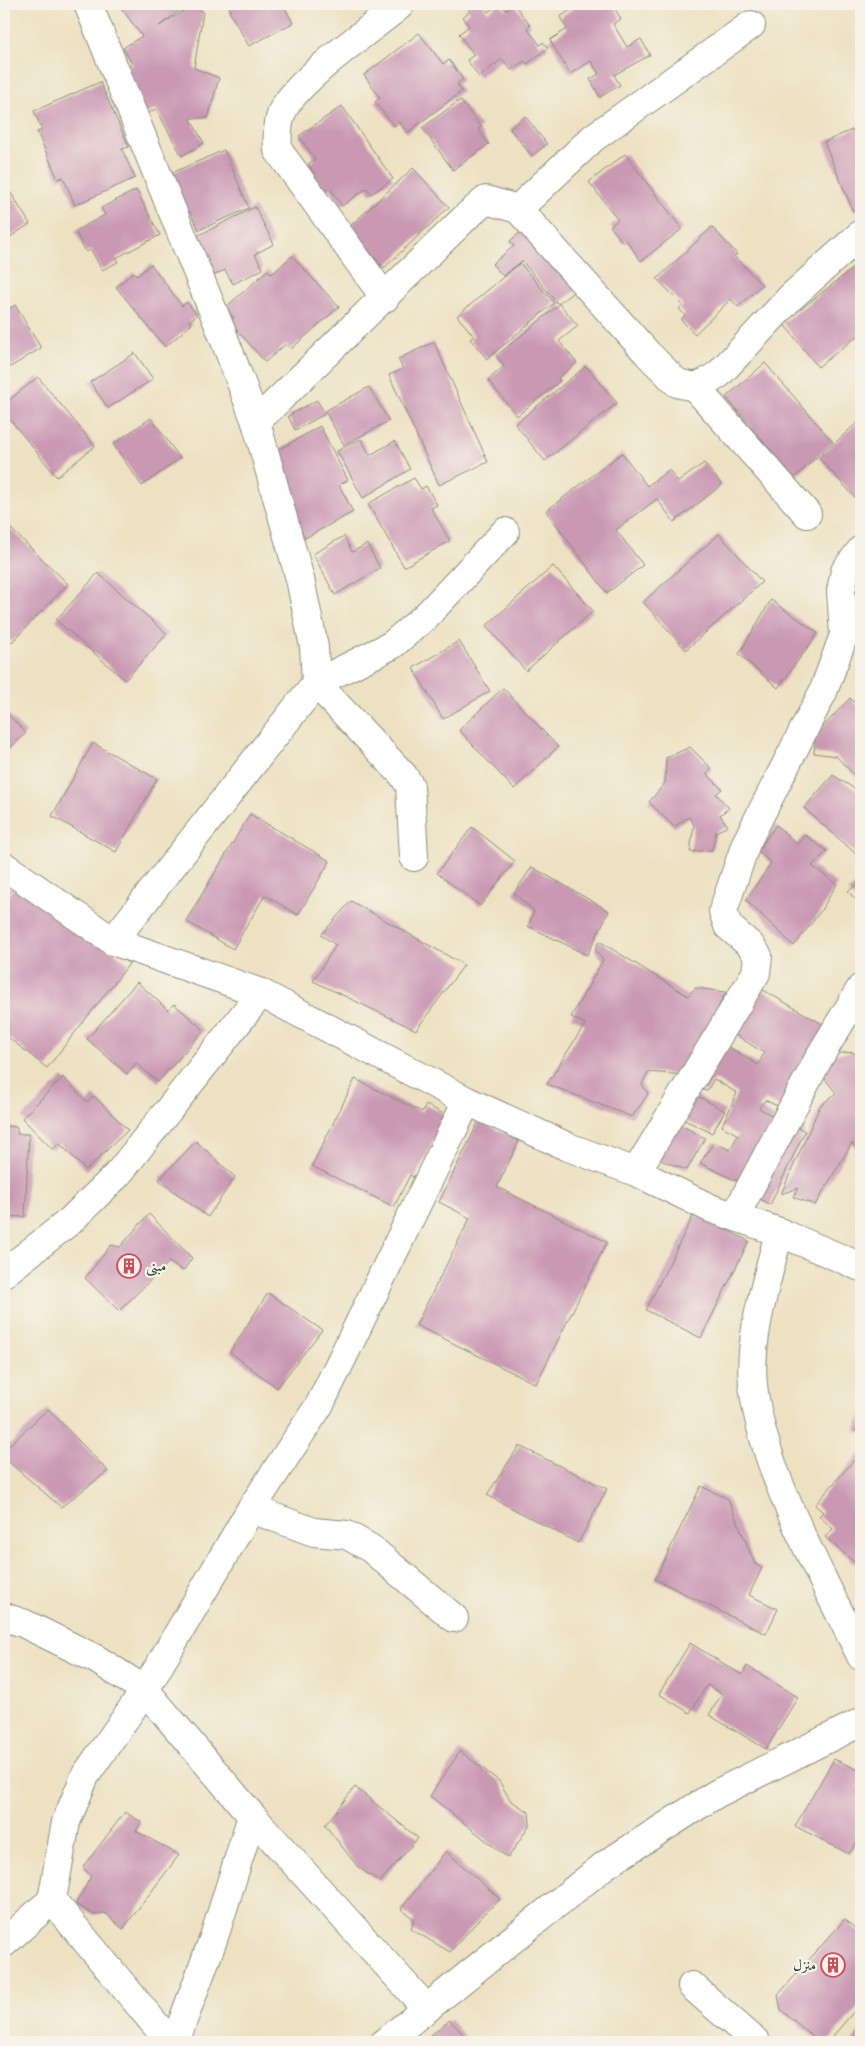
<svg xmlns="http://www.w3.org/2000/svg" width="865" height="2046" viewBox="0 0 865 2046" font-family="'IM FELL DW Pica',Amiri,serif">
<rect width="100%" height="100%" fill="#f7f3e8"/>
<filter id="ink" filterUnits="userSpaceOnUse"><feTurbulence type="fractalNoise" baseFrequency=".02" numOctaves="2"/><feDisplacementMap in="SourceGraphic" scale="10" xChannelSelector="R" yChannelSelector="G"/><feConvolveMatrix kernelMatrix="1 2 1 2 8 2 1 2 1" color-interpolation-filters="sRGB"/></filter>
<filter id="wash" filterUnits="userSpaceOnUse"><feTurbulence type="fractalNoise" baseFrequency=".0096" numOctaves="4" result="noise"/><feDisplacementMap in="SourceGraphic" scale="20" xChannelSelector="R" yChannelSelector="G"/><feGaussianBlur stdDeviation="1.12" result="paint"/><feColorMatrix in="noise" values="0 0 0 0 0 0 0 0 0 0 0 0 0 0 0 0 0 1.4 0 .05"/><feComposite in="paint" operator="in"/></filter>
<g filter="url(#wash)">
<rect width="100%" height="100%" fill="#ede1c2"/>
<g id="blocks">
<g fill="#c998b3">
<path d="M121 4H188L159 26 193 5 203 12 194 68 219 78 208 118H190L204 143 182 156 156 109 144 115 119 71 132 64 123 48 142 36 119 5Z"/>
<path d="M227 4H283L293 23 249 46 229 11 231 10Z"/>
<path d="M472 4H482L488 12 499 4 506 10 514 4 530 25 527 28 540 45 543 42 548 48 527 64 524 61 511 70 502 59 479 77 467 60 474 55 459 34 469 26 463 17 470 11 467 7Z"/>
<path d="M580 4H612L621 19 613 24 627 47 641 39 650 55 614 75 620 85 600 97 590 79 599 74 591 61 570 74 550 40 567 29 560 17Z"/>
<path d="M419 33 443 64 449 60 463 79 457 84 462 91 407 133 399 122 394 126 375 102 380 98 364 75Z"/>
<path d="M100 82 129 147 122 149 135 178 75 205 63 177 58 179 37 132 42 130 34 111Z"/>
<path d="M460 100 481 127 478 129 489 144 453 170 422 128Z"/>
<path d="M342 106 393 179 371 194 367 188 342 206 330 188 326 190 308 164 315 159 299 136Z"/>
<path d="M525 116 547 144 532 156 510 129Z"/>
<path d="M861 126V208L853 211 824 142Z"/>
<path d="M224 150 249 208 199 230 190 212 182 216 165 176Z"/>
<path d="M625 154 682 229 641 261 626 240 623 243 610 226 618 220 589 182Z"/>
<path d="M413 168 449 207 384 268 348 228Z"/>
<path d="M4 182 30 224 4 241Z"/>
<path d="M136 190 160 235 116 258 118 262 102 270 91 250 86 252 75 231 105 215 101 208Z"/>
<path d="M255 207 274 244 255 254 263 269 233 284 225 270 210 277 191 239Z"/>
<path d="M529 225 576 290 558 304 522 261 503 276 492 264 514 246 510 241Z"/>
<path d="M712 227 737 254 734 256 762 285 738 307 731 299 695 334 681 320 685 315 679 309 683 305 657 279Z"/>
<path d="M292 256 339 307 291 349 286 344 265 362 230 322 234 318 225 308 268 270 272 274Z"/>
<path d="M861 262V333L818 367 783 323Z"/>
<path d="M520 263 554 303 487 359 470 339 474 336 457 316Z"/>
<path d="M151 264 182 306 187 302 197 315 189 321 192 324 165 347 116 287 134 272 137 276Z"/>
<path d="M560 304 578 326 559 341 577 363 558 378 560 381 517 416 488 380 504 366 496 356Z"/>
<path d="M15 305 41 348 4 371V312Z"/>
<path d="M434 342 488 462 439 485 389 375 403 369 398 359Z"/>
<path d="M135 353 153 379 108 408 90 382Z"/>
<path d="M765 363 833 442 794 478 726 397Z"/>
<path d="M586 366 617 403 545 461 515 424Z"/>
<path d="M38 377 95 446 57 477 4 412V404Z"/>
<path d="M369 387 389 421 344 445 325 411Z"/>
<path d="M317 400 325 414 295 430 288 416Z"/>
<path d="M151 418 180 458 142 486 113 444Z"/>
<path d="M861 419V504L819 458Z"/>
<path d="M320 426 348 480 339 485 353 512 305 538 289 508 295 506 279 475 273 453Z"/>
<path d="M361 439 370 455 395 441 410 469 363 498 337 451Z"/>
<path d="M622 453 647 486 669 470 678 482 704 463 722 485 674 522 657 499 616 530 643 565 607 593 546 511Z"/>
<path d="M414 478 421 489 426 486 437 505 431 508 450 541 404 567 368 504Z"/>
<path d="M4 522 68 584 12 642 4 634Z"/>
<path d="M719 534 762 582 686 650 643 602Z"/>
<path d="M344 536 352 552 367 544 380 568 335 595 313 554Z"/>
<path d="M553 566 593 611 526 671 486 626Z"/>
<path d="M98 573 167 634 125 680 56 620Z"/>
<path d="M771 600 818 633 778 688 739 654Z"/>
<path d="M459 641 490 691 443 719 413 668Z"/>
<path d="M503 688 558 747 514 789 459 730Z"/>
<path d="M850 698 861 710V782L836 756 814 753 816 734Z"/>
<path d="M4 710 26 733 4 754Z"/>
<path d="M93 743 157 779 116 852 52 816Z"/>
<path d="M690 747 712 769 707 774 722 789 716 794 729 808 720 815 728 826 716 832 712 850 690 852 694 825 689 817 674 827 649 802 665 783 666 758Z"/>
<path d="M833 775 861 793V864L855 853 804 808Z"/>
<path d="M250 814 330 861 298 915 265 895 233 949 186 921Z"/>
<path d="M776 825 797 844 805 835 827 851 812 866 837 884 820 912 794 946 746 900 771 863 758 851Z"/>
<path d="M472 827 515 861 480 906 437 873Z"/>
<path d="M532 867 609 911 587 955 528 926 534 911 514 893Z"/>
<path d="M861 882V906L848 891Z"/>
<path d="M16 885 33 888 129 964 47 1068 4 1034V925L8 919 4 916V900Z"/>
<path d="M351 901 464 965 416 1030 313 981 336 945 321 935Z"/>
<path d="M599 941 688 996 695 988 726 992 684 1075 648 1072 642 1084 648 1094 632 1117 547 1084 585 1024 571 1017 603 960 595 950Z"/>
<path d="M137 982 168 1010 174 1004 204 1030 158 1082 136 1063 127 1074 87 1039Z"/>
<path d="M758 987 831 1029 784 1109 765 1100 759 1108 776 1118 745 1185 700 1163 714 1142 730 1150 738 1135 722 1126 737 1093 714 1079 707 1091 696 1088 724 1044 758 1065 764 1053 731 1032Z"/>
<path d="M853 1052 861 1060V1155L852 1143 815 1205 793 1197 798 1188 781 1194 820 1106 836 1093 822 1075 832 1054Z"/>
<path d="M63 1077 87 1102 94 1096 128 1130 86 1170 59 1143 53 1150 22 1118Z"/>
<path d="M355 1079 422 1112 426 1105 446 1115 415 1178 410 1175 394 1207 312 1166Z"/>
<path d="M694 1094 725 1111 712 1133 680 1118Z"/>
<path d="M479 1121 519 1141 497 1187 607 1242 536 1384 416 1325 470 1218 439 1202Z"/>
<path d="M675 1122 705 1138 687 1170 652 1157Z"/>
<path d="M793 1125 805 1131 770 1205 753 1195Z"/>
<path d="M4 1126 17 1127V1134H29L25 1217 4 1216Z"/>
<path d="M196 1141 235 1177 208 1217 159 1180Z"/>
<path d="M149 1214 192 1258 183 1271 169 1262 119 1311 85 1278 111 1245 120 1247Z"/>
<path d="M694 1214 749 1241 701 1338 646 1310Z"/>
<path d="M268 1293 322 1330 277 1388 230 1352Z"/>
<path d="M48 1409 108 1471 61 1507 4 1458V1450Z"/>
<path d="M861 1415V1433L855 1431Z"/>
<path d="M519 1446 607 1489 578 1543 487 1495Z"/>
<path d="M861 1452V1557L855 1563 825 1537 833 1529 819 1516 823 1512 815 1505Z"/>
<path d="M701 1486 728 1499 755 1564 762 1568 749 1595 778 1609 766 1634 655 1579Z"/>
<path d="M690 1643 742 1675 747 1666 798 1697 766 1749 709 1715 722 1694 707 1685 690 1713 659 1694Z"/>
<path d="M460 1751 499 1781 511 1801 529 1812 530 1824 508 1858 430 1796Z"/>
<path d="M834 1759 861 1771V1781L857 1788 861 1790V1836L849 1854 795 1826Z"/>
<path d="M355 1787 418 1838 380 1882 358 1867 325 1825Z"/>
<path d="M125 1812 141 1822 136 1831 179 1855 123 1929 105 1913 94 1915 76 1904 91 1876 83 1867Z"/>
<path d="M446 1851 500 1899 481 1917 450 1952 411 1929 414 1919 401 1909Z"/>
<path d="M845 1919 861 1934V2003L828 2042H820L781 2010 778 1995Z"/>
<path d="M450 2020 470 2042H422Z"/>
<path d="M861 2029V2042H852Z"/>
</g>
</g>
</g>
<g filter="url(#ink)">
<use href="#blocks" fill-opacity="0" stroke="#868f7b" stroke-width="1"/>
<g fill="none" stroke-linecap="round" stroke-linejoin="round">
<g stroke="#868f7b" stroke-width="30">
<g id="minor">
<path d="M88 4 222 333 256 422 300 579 314 647 316 683 113 941"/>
<path d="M518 209 648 354 677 383 695 387 705 383 719 374 791 297 861 234"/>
<path d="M385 298 278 150C277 137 277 125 282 112 295 81 370 30 399 6"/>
<path d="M695 387 807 514"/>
<path d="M256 422 467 216 486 200 518 209 593 138 751 25"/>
<path d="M414 857 410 786 403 775 316 683 392 645 426 616 505 532"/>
<path d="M4 866 113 941 261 993 467 1101 568 1147 636 1172 710 1208 779 1232 861 1267"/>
<path d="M636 1172 756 973 758 956 750 945 728 926 723 911 746 843 823 692 844 635 841 591 845 571 861 550"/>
<path d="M735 1216 820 1056 861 988"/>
<path d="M779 1232C768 1278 748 1337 753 1385 763 1474 822 1576 861 1656"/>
<path d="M4 1273 70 1221 118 1174 261 993"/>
<path d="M251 1509 314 1532 347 1535 370 1548 454 1618"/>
<path d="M4 1617 23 1623 96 1659 145 1690 252 1816 427 2009"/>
<path d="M52 1900 170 2042"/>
<path d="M4 1943 52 1900 66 1822 85 1776 145 1690 251 1509 320 1404 467 1101"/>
<path d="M692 1986 756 2042"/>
<path d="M175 2042 214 1937 252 1816"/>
<path d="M385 2042 605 1865 716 1794 861 1722"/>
</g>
</g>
<use href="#minor" stroke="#fff" stroke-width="28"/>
</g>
</g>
<defs>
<g id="building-ring" transform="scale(1.25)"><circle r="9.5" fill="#f7f3e8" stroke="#d1495b" stroke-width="1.5"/><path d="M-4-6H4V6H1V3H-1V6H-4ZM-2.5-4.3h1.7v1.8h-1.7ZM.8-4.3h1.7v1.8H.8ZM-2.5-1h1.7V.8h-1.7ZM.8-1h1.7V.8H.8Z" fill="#d1495b"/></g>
</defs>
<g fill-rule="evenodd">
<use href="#building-ring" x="129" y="1266"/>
<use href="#building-ring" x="833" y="1965"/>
</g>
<g text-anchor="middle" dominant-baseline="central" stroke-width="4.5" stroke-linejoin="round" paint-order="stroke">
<g font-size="15" fill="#1f3d34" stroke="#f7f3e8" text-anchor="start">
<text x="146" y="1266">مبنى</text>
<text x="816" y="1965" text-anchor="end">منزل</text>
</g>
</g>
<rect width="865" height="2046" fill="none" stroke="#f7f3e8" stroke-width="20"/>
</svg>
